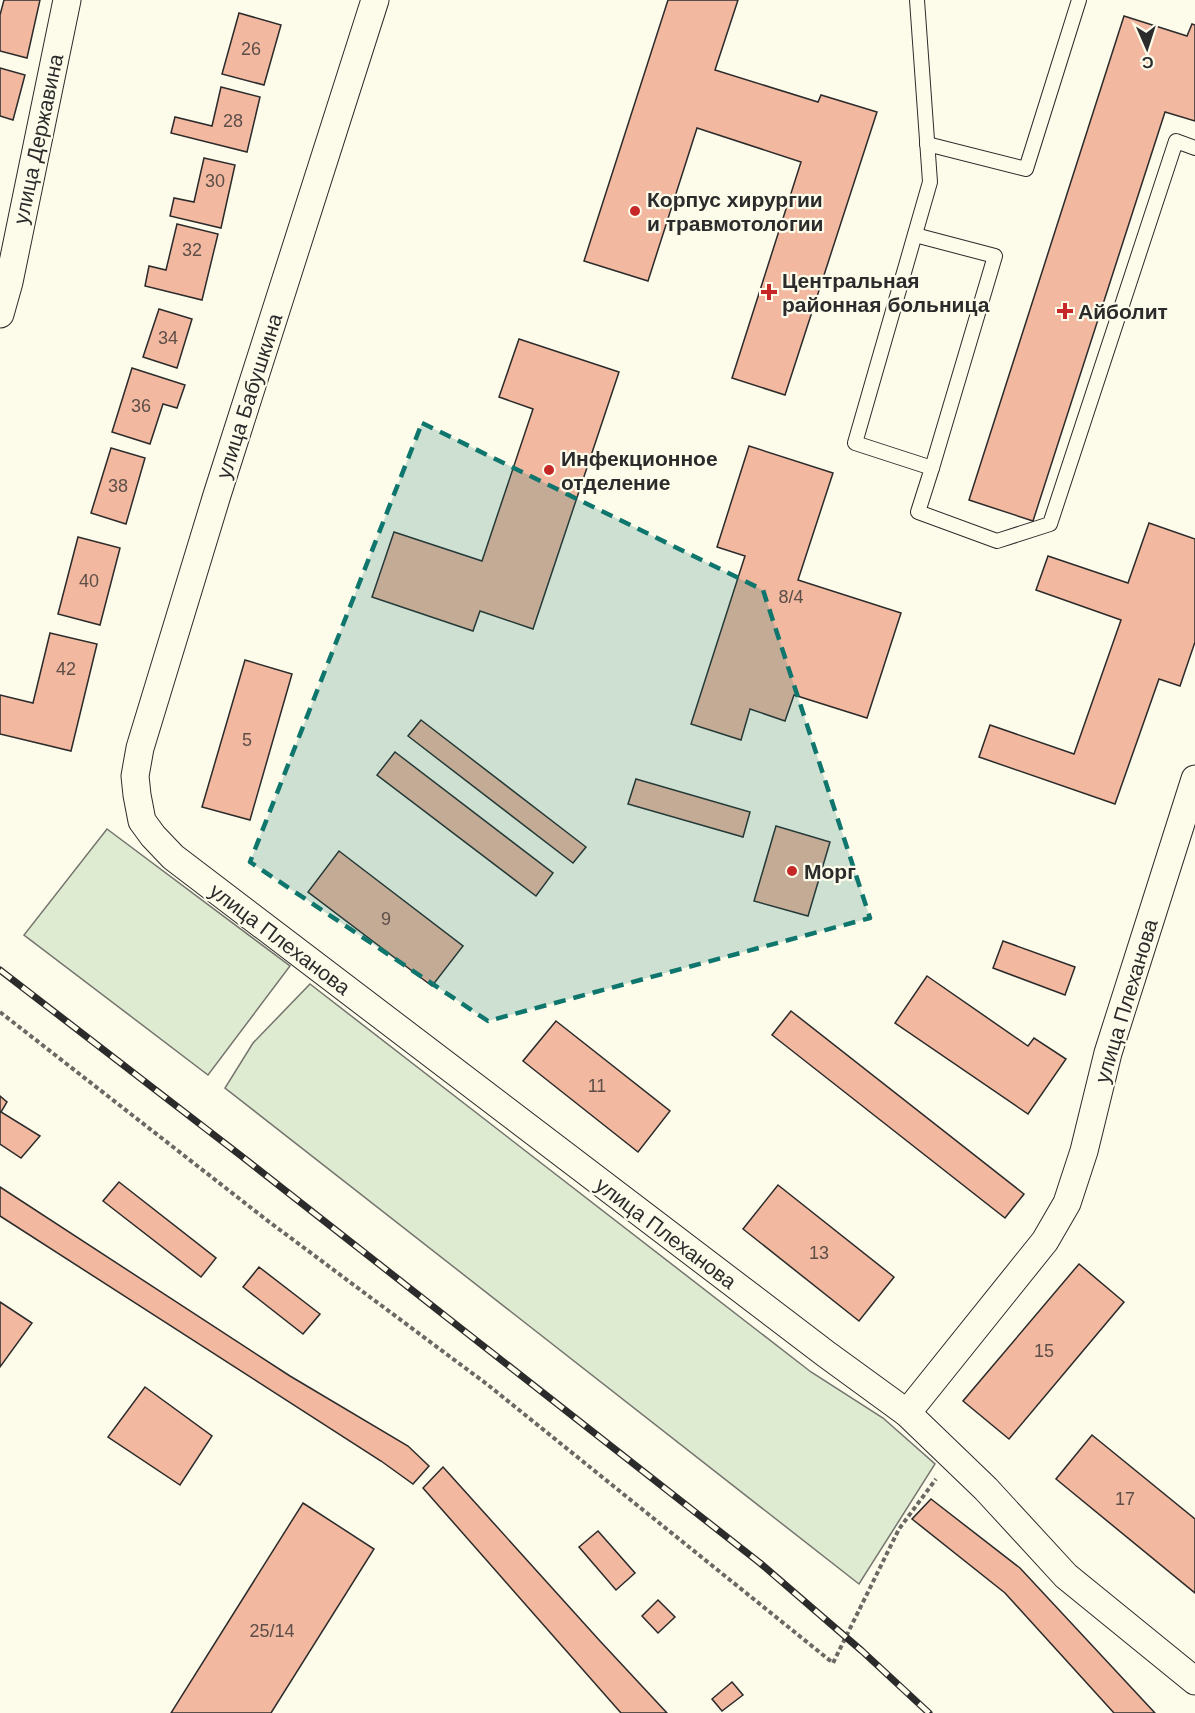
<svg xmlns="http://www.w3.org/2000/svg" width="1195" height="1713" viewBox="0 0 1195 1713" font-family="Helvetica,sans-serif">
<rect width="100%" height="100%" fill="#fdfbea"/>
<g fill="#deebd1" stroke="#74746e" stroke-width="1.5">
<path d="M107 829 290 966 208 1075 24 935Z"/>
<path d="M310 984 811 1372 883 1418 935 1464 859 1584 225 1088 253 1043Z"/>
</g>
<g fill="#f2b8a0" stroke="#2b2b2b" stroke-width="1.5">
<path d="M4 0H40L27 58 0 51V15Z"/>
<path d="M668 0H738L715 70 818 102 821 95 877 112 785 395 732 378 801 162 697 128 648 281 584 261Z"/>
<path d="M239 13 281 25 264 85 222 74Z"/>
<path d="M1124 16 1187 36 1192 24 1195 25V121L1165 112 1033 521 969 500Z"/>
<path d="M0 68 25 75 13 120 0 116Z"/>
<path d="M221 87 260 97 247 152 171 133 175 117 212 126Z"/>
<path d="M204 158 235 165 221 228 170 216 174 198 194 202Z"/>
<path d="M177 224 218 234 202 300 145 286 149 266 166 270Z"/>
<path d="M159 309 192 319 177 368 143 357Z"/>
<path d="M519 339 619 372 533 629 480 611 473 631 372 597 394 532 482 561 533 409 499 397Z"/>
<path d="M132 368 185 385 177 408 163 404 150 444 112 432Z"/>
<path d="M749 446 833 473 798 580 901 613 867 718 794 695 785 721 750 709 741 740 691 724 745 556 717 547Z"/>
<path d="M111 448 145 458 126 524 91 513Z"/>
<path d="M1149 523 1195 539V642L1180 686 1159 679 1115 804 979 757 990 725 1074 754 1121 620 1036 590 1048 556 1128 583Z"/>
<path d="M78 537 120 548 100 625 58 614Z"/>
<path d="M50 633 97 644 71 751 0 734V695L33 703Z"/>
<path d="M245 660 292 674 250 820 202 807Z"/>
<path d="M421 720 586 847 573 863 408 736Z"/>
<path d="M395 752 553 873 536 896 377 775Z"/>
<path d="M636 779 750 812 743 837 628 804Z"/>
<path d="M776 826 830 842 808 916 754 901Z"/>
<path d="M339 851 463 946 432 986 308 892Z"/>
<path d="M1003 941 1075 967 1065 995 993 968Z"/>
<path d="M927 976 1028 1046 1034 1038 1066 1059 1028 1114 895 1023Z"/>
<path d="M791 1011 1024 1194 1005 1218 772 1035Z"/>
<path d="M556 1021 670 1111 638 1152 523 1061Z"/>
<path d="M0 1096 7 1102 1 1112 40 1136 21 1158 0 1144Z"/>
<path d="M119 1182 216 1258 201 1277 103 1201Z"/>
<path d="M778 1185 894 1277 859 1321 743 1229Z"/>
<path d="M0 1187 290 1376 408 1446 429 1466 413 1484 381 1461 0 1216Z"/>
<path d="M1079 1264 1124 1302 1009 1439 963 1401Z"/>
<path d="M259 1267 320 1314 303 1334 243 1287Z"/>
<path d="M0 1302 32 1323 0 1367Z"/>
<path d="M145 1387 212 1436 180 1485 108 1437Z"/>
<path d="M1092 1435 1195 1519V1593L1056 1479Z"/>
<path d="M443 1467 600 1641 667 1713H621L423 1488Z"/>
<path d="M931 1499 1020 1568 1155 1713H1114L1005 1593 912 1519Z"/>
<path d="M303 1503 374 1549 271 1713H171Z"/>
<path d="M598 1531 635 1573 616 1590 579 1547Z"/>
<path d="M658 1600 675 1617 658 1633 642 1616Z"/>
<path d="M732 1682 743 1695 722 1711 712 1699Z"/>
</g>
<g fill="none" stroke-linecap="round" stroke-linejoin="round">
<g stroke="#2b2b2b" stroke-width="16">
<g id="service">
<path d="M917 0 930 182 855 443 932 468 918 512 997 541 1050 524 1176 141 1195 148"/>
<path d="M927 144 1026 169 1079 0"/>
<path d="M915 235 995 256 932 468"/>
</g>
</g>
<g stroke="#2b2b2b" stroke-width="29">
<g id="minor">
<path d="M375 0 217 495 140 748 135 776 137 795 142 821 153 836 173 857 826 1354 907 1413 986 1489 1066 1576 1195 1681"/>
<path d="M0 314 9 282 67 0"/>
<path d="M907 1413 1045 1241 1067 1203 1084 1151 1108 1053 1195 779"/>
</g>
</g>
<path stroke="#6a6964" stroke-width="4" stroke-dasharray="4.5 3" stroke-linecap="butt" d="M0 1012 268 1221 488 1385 833 1663 899 1529 936 1479"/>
<use href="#service" stroke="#fdfbea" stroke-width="14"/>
<use href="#minor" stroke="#fdfbea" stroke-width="27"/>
<g stroke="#2b2b2b" stroke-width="7">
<path id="rail" d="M0 970 240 1155 760 1563 862 1651 929 1713"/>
</g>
<use href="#rail" stroke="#fdfbea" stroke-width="4.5" stroke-dasharray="14" stroke-linecap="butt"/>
</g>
<path fill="#0f766e" fill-opacity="0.2" stroke="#0f766e" stroke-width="4.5" stroke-dasharray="12 8" stroke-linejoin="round" d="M422 423 763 590 870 918 488 1021 250 862Z"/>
<g fill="#c62828" stroke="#fdfbea" stroke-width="2">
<circle cx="635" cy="211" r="6"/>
<path d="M766 283h6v6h6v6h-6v6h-6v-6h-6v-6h6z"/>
<path d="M1062 302h6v6h6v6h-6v6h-6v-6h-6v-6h6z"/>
<circle cx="549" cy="470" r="6"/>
<circle cx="792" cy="871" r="6"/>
</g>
<g text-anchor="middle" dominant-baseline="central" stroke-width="4.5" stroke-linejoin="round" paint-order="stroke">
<g font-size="18" fill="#5d4e48">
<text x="251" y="49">26</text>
<text x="233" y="121">28</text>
<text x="215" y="181">30</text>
<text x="192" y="250">32</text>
<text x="168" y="338">34</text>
<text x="141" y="406">36</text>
<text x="118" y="486">38</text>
<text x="89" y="581">40</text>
<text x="791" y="597">8/4</text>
<text x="66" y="669">42</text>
<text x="247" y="740">5</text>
<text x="386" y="919">9</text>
<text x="597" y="1086">11</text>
<text x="819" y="1253">13</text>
<text x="1044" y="1351">15</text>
<text x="1125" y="1499">17</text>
<text x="272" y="1631">25/14</text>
</g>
<g font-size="21" fill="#2b2b2b" stroke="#fdfbea">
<text transform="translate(38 139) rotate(-78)">улица Державина</text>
<text transform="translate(249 396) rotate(-72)">улица Бабушкина</text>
<text transform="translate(280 939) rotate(37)">улица Плеханова</text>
<text transform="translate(1126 1001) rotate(-73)">улица Плеханова</text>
<text transform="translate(666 1233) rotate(37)">улица Плеханова</text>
</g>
<g font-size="21" font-weight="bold" fill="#2b2b2b" stroke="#fdfbea" text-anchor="start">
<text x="647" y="199">Корпус хирургии<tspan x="647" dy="24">и травмотологии</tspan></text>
<text x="782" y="280">Центральная<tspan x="782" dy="24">районная больница</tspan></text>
<text x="1078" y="311">Айболит</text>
<text x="561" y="458">Инфекционное<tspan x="561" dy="24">отделение</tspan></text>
<text x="804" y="871">Морг</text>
</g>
</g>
<g transform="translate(1147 48) rotate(177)" stroke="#fdfbea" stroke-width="4.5" paint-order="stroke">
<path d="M0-4.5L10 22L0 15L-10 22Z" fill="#2b2b2b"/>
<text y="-9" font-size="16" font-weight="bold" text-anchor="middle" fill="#2b2b2b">С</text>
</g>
</svg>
